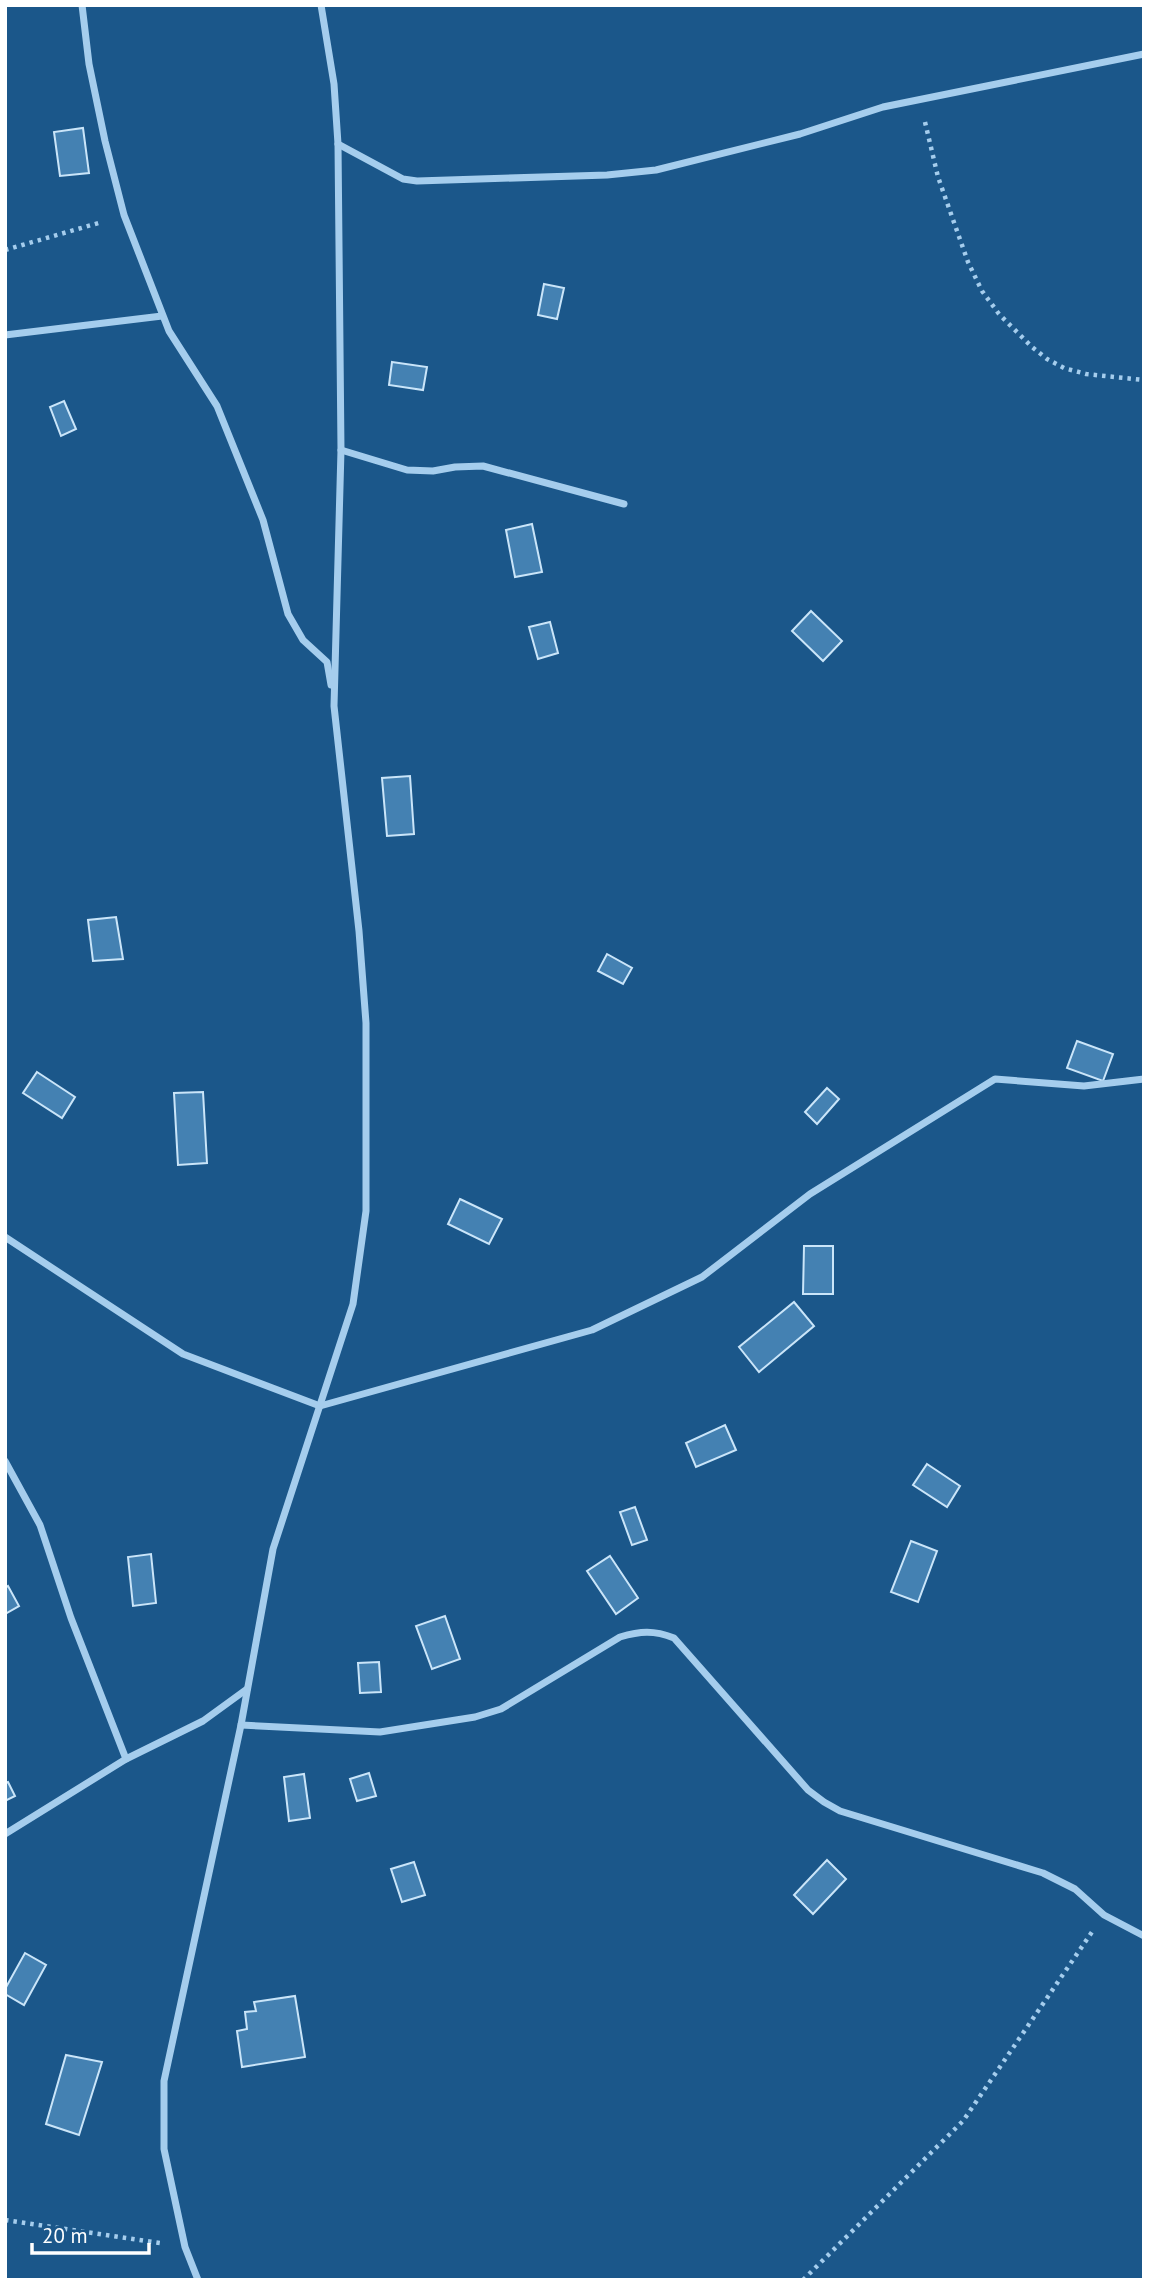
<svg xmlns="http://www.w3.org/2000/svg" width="1149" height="2285" viewBox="0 0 1149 2285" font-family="'PT Sans',sans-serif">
<rect width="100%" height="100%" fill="#1b578a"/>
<g fill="#4481b2" stroke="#cae5f9" stroke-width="2">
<path d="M83 128 89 173 60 176 54 132Z"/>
<path d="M544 284 564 288 557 319 538 315Z"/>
<path d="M392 362 427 367 423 390 389 385Z"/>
<path d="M64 401 76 429 61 436 50 407Z"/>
<path d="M532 524 542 572 515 577 506 530Z"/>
<path d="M811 611 842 641 823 661 792 631Z"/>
<path d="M550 622 558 653 538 659 529 627Z"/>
<path d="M410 776 414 834 387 836 382 778Z"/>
<path d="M116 917 123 959 93 961 88 920Z"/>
<path d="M607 954 632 968 623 984 598 971Z"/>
<path d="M1077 1041 1113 1054 1103 1081 1067 1068Z"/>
<path d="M37 1072 75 1097 62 1118 23 1093Z"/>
<path d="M827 1088 839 1099 817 1124 805 1112Z"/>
<path d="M203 1092 207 1163 178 1165 174 1093Z"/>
<path d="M460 1199 502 1219 489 1244 448 1224Z"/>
<path d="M804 1246H833V1294H803Z"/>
<path d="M794 1302 814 1326 759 1372 739 1347Z"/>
<path d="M725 1425 736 1450 696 1467 686 1443Z"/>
<path d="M927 1464 960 1486 947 1507 913 1485Z"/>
<path d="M635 1507 647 1540 632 1545 620 1512Z"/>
<path d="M911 1541 937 1551 918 1602 891 1592Z"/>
<path d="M151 1554 156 1603 133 1606 128 1557Z"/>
<path d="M610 1556 638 1598 616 1614 587 1571Z"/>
<path d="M8 1586 19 1606 5 1614V1588Z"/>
<path d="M445 1616 460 1659 432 1669 416 1626Z"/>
<path d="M379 1662 381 1692 360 1693 358 1663Z"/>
<path d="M369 1773 376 1796 357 1801 350 1779Z"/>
<path d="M304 1774 310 1818 289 1821 284 1777Z"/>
<path d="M8 1782 15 1796 5 1801V1783Z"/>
<path d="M827 1860 846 1879 813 1914 794 1895Z"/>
<path d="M414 1862 425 1895 402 1902 391 1869Z"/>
<path d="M25 1953 46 1965 24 2005 5 1994V1989Z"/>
<path d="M295 1996 305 2057 242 2067 237 2031 247 2029 245 2012 256 2011 254 2002Z"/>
<path d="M66 2055 102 2062 79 2135 46 2124Z"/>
</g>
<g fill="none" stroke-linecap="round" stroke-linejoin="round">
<g stroke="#a5cded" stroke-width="4.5" stroke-dasharray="3.5 5" stroke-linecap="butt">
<path d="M925 122 938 177 968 262 982 291 999 314 1032 347 1047 359 1064 368 1086 374 1144 380"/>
<path d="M5 250 102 222"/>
<path d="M5 2220 160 2243"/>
<path d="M803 2280 963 2121 1092 1932"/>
</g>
<g stroke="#a5cded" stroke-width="7">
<path d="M82 5 89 64 105 141 124 215 169 331 217 406 263 520 288 614 303 640 327 662 331 685"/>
<path d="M338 144 403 179 417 181 607 175 656 170 800 134 883 107 1144 54"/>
<path d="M5 335 162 316"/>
<path d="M341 450 407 470 433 471 455 467 483 466 624 504"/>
<path d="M5 1237 183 1354 320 1406 592 1330 702 1277 810 1194 995 1079 1084 1086 1144 1079"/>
<path d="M5 1461 40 1525 71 1618 126 1759"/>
<path d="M241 1725 380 1732 475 1717 501 1709 620 1637C640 1631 654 1630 674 1638L808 1790 824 1802 840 1811 1043 1873 1075 1889 1104 1915 1144 1936"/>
<path d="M5 1834 126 1759 203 1721 247 1689"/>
<path d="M198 2280 185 2247 164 2149V2081L241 1725 273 1549 353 1304 366 1211V1023L359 931 334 706 341 450 338 144 334 84 321 5"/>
</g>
</g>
<rect width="1149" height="2285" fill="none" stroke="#ffffff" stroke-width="14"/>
<path d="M32 2243v10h117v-10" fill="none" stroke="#ffffff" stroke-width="3.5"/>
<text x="42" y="2243" font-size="21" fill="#ffffff" stroke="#1b578a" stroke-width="5" paint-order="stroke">20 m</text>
</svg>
